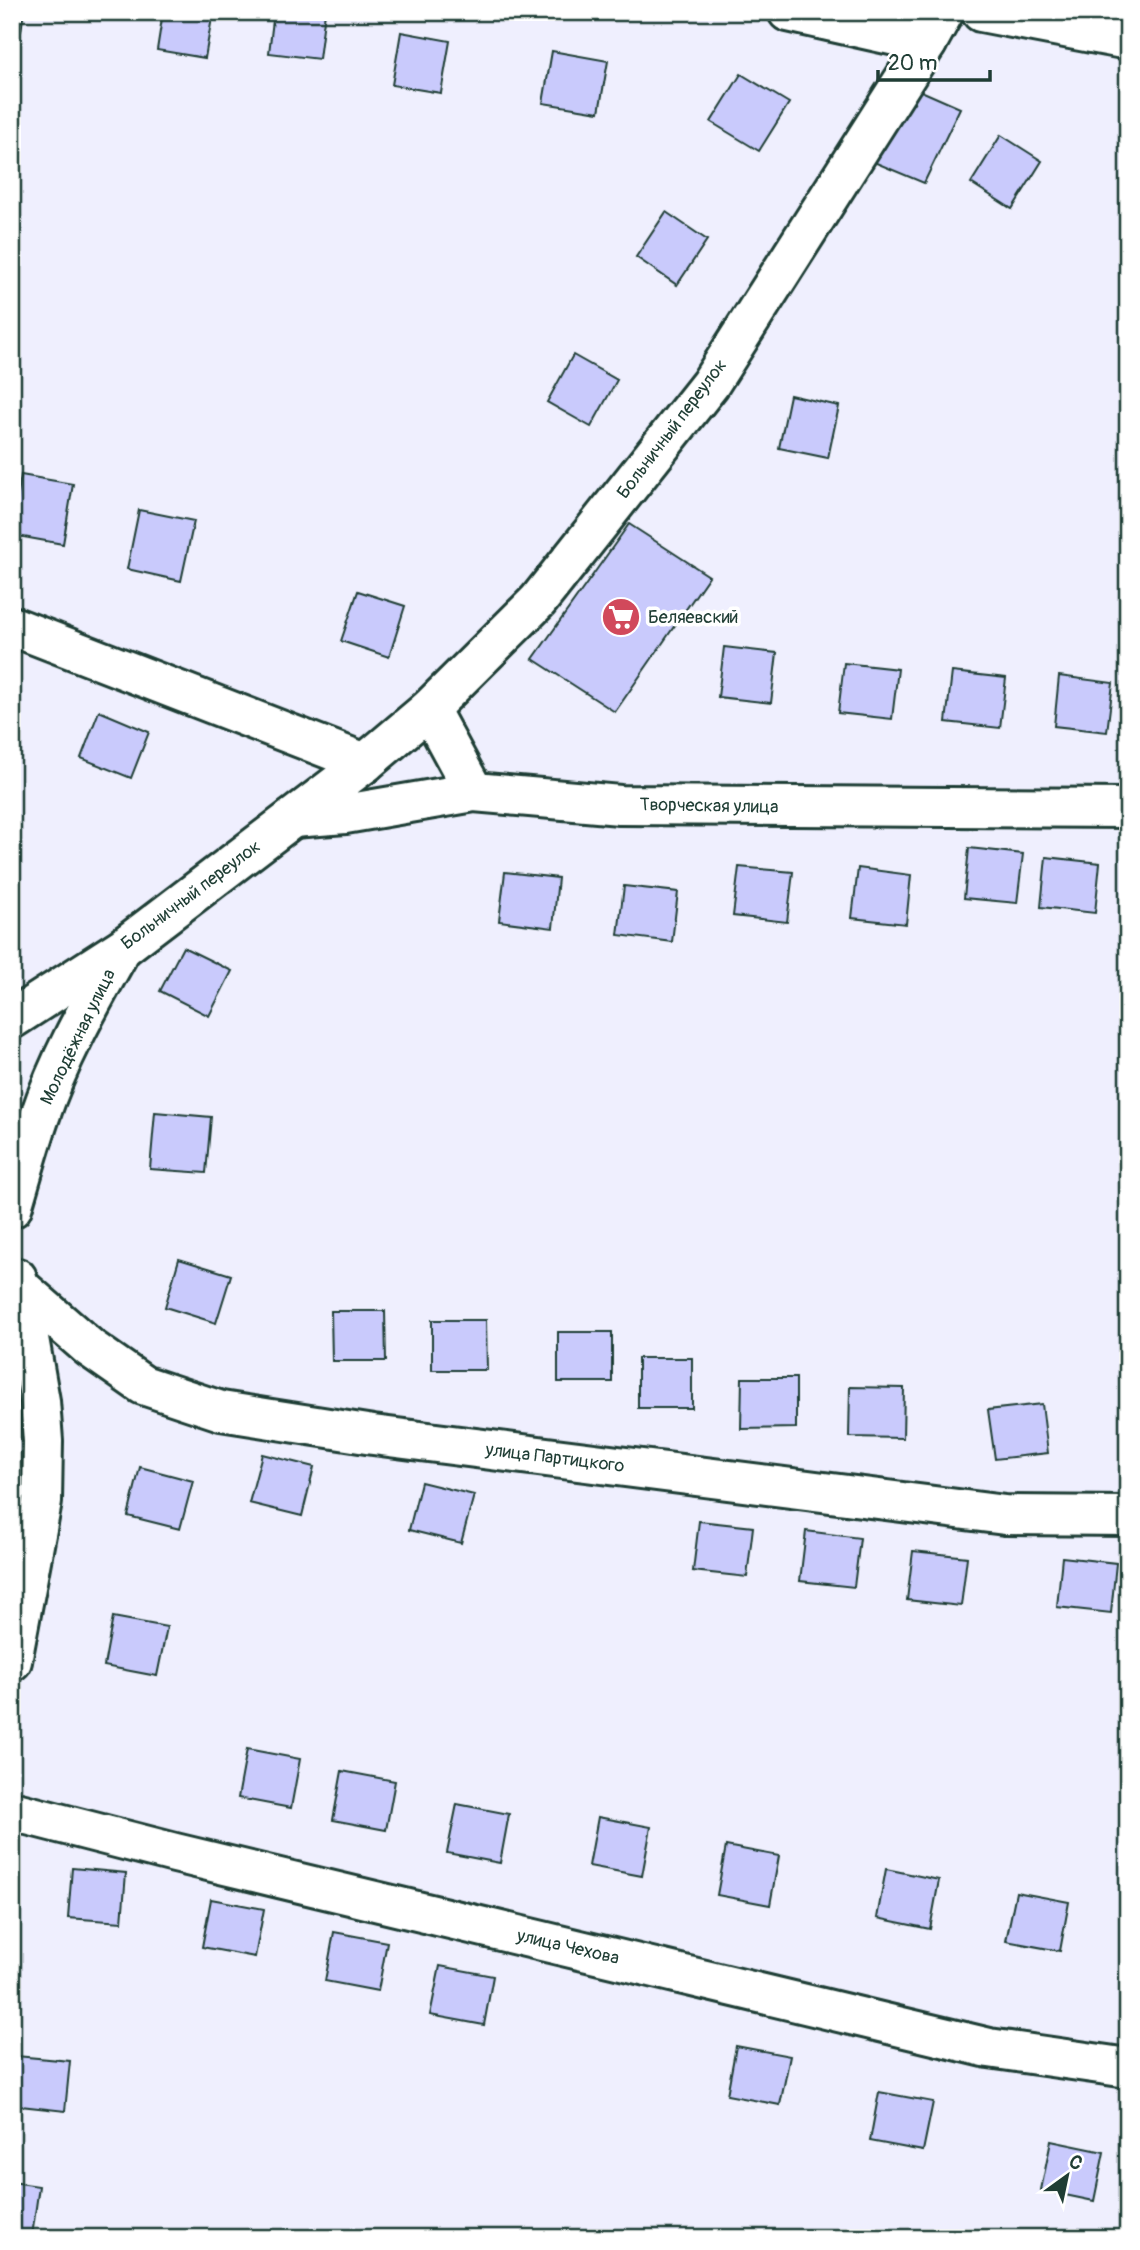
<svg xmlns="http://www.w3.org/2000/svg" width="1140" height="2250" viewBox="0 0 1140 2250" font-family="Pangolin,sans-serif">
<rect width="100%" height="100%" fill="#efeffe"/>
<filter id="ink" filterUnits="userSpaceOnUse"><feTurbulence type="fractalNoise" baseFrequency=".0143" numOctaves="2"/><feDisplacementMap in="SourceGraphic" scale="14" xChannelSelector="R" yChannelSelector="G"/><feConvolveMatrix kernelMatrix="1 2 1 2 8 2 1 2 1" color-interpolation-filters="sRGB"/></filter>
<g filter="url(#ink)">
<g fill="#c9cafc" stroke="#1f3d34" stroke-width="2">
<path d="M12 12H24L21 31 12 29Z"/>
<path d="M163 12H213L205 58 157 50Z"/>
<path d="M274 12H325L319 59 269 53Z"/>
<path d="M401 32 450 41 441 93 392 85Z"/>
<path d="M552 51 608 61 599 112 543 103Z"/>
<path d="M741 74 789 103 759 151 711 122Z"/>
<path d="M903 83 960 108 924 183 869 160Z"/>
<path d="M1001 135 1042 161 1012 209 971 183Z"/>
<path d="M666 212 707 240 677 285 636 257Z"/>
<path d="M573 355 617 380 591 427 547 402Z"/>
<path d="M790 395 839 406 828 458 779 448Z"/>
<path d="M21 475 73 484 63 544 12 535Z"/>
<path d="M139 510 194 521 181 581 127 569Z"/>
<path d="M629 524 709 576 615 712 533 659Z"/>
<path d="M358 591 405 606 389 657 341 641Z"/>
<path d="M724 647 777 653 771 703 718 697Z"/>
<path d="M844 663 898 669 892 719 838 713Z"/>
<path d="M952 672 1006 678 1000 728 946 722Z"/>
<path d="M1059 676 1113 683 1107 732 1054 726Z"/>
<path d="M99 711 149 732 131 778 81 758Z"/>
<path d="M969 848 1023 854 1017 903 964 898Z"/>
<path d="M1046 857 1100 863 1095 913 1041 907Z"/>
<path d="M739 867 793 872 787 922 733 916Z"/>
<path d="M858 868 911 875 906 924 852 918Z"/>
<path d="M505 872 558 878 553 928 499 921Z"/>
<path d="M1126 873H1128V923L1121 922Z"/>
<path d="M624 886 678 892 672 942 618 935Z"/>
<path d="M183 947 232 971 209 1016 160 991Z"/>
<path d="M155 1112 211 1117 206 1173 150 1169Z"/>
<path d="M179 1259 231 1275 216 1323 165 1307Z"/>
<path d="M331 1311H385L386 1361H332Z"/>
<path d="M432 1320H486L487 1370H432Z"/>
<rect x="558" y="1332" width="54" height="50"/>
<rect x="638" y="1358" width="54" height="50"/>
<path d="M742 1378H796V1428L741 1429Z"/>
<path d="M850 1387 904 1388 903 1438 849 1437Z"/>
<path d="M1042 1404 1048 1453 995 1459 988 1410Z"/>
<path d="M262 1454 314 1467 302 1516 249 1503Z"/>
<path d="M140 1467 193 1481 180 1529 128 1516Z"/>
<path d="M421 1482 474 1495 461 1543 409 1530Z"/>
<path d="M699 1521 753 1527 747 1577 693 1571Z"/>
<path d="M806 1531 860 1538 854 1587 800 1581Z"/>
<path d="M913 1551 967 1557 961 1606 907 1600Z"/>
<path d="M1062 1557 1116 1563 1111 1613 1057 1607Z"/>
<path d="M113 1617 167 1627 157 1676 104 1666Z"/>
<path d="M247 1749 300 1759 291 1808 238 1798Z"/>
<path d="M342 1771 395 1781 386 1830 333 1820Z"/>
<path d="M457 1804 509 1814 500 1863 447 1853Z"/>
<path d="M598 1817 651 1827 642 1876 589 1866Z"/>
<path d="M726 1846 779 1856 770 1905 717 1895Z"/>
<path d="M72 1868 126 1873 122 1922 68 1918Z"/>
<path d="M886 1869 939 1880 930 1929 877 1918Z"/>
<path d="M1016 1892 1069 1902 1060 1951 1006 1941Z"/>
<path d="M211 1899 264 1909 255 1957 202 1947Z"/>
<path d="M334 1932 387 1942 378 1991 325 1981Z"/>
<path d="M440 1966 493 1976 484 2025 430 2015Z"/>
<path d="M736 2046 790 2056 780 2105 727 2095Z"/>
<path d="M16 2056 70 2061 65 2111 12 2105Z"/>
<path d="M879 2092 933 2102 923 2151 870 2141Z"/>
<path d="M1051 2141 1104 2152 1094 2201 1041 2190Z"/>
<path d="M12 2182 39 2186 32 2236 12 2233Z"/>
</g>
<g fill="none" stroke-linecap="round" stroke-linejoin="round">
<g stroke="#1f3d34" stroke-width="44">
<g id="minor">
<path d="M788 12 927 43"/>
<path d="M981 12 1128 40"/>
<path d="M12 626 365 763"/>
<path d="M429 709 474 792"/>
<path d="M293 818 345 814 474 792 620 805 1128 808"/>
<path d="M12 1019 122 948 365 763 429 709 538 601 710 384 927 43 944 12"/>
<path d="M12 1208C21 1178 29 1148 39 1119 58 1061 89 1006 119 953"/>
<path d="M20 1287 90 1348 143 1385 221 1411 373 1435 1005 1515 1128 1516"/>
<path d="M12 1661 42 1502 43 1441 40 1401 20 1287 17 1278"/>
<path d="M12 1811 175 1853 989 2048 1128 2068"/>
</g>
</g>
<use href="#minor" stroke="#fff" stroke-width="38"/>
</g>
</g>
<defs>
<g id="supermarket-disc" transform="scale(2.0125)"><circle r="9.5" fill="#d1495b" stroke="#fff"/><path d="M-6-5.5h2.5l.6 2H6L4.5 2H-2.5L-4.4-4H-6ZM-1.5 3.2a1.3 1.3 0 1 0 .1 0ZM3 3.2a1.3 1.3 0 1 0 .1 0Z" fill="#fff"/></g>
</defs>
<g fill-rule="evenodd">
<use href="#supermarket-disc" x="621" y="617"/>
</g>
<g text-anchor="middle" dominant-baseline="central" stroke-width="7" stroke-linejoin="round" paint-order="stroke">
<g font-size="18" fill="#1f3d34" stroke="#fff">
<text transform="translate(672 429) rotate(-53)">Больничный переулок</text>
<text transform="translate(709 806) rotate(1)">Творческая улица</text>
<text transform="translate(191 895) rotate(-37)">Больничный переулок</text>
<text transform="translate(78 1037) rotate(-64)">Молодёжная улица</text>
<text transform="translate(555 1458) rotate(7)">улица Партицкого</text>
<text transform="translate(568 1947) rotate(13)">улица Чехова</text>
</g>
<g font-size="18" fill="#1f3d34" stroke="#fff" text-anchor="start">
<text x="648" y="617">Беляевский</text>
</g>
</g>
<rect width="1140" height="2250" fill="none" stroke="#fff" stroke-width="42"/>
<rect x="21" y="21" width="1098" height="2208" fill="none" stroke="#1f3d34" stroke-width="2.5" filter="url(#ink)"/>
<g transform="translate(1067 2176) rotate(33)" stroke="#ffffff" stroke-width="5" paint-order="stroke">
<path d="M0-5L12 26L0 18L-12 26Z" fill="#1f3d34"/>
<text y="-10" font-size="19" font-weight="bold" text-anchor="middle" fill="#1f3d34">С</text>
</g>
<path d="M878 70v10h112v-10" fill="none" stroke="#1f3d34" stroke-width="3.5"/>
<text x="888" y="70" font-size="21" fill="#1f3d34" stroke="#ffffff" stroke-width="5" paint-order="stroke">20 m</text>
</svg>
